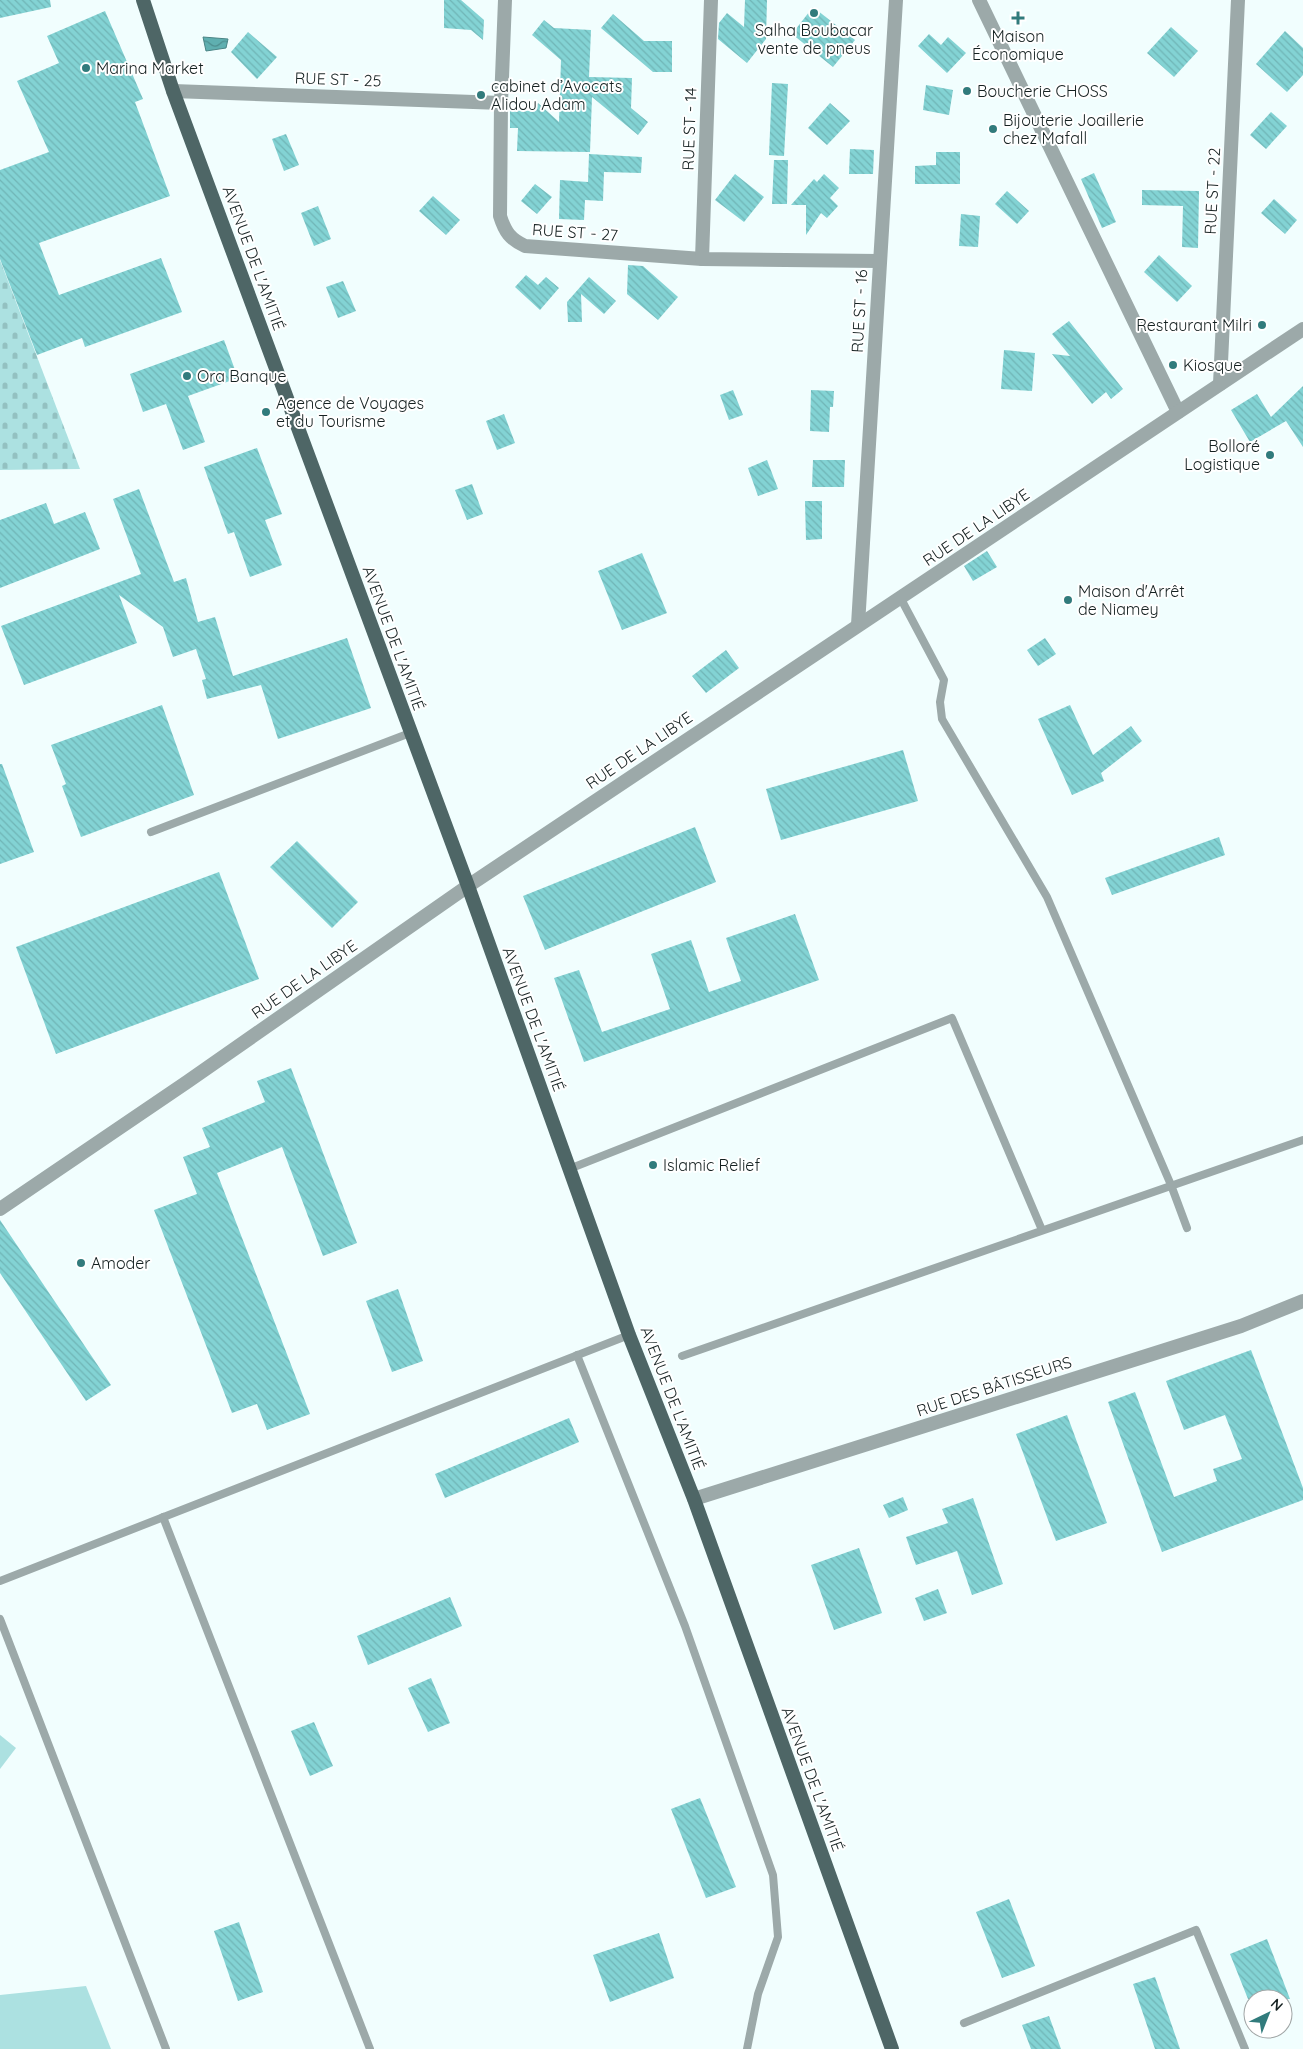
<svg xmlns="http://www.w3.org/2000/svg" width="1303" height="2049" viewBox="0 0 1303 2049" font-family="Quicksand,sans-serif">
<defs>
<pattern id="cemetery-stones" width="16" height="16" patternUnits="userSpaceOnUse" patternTransform="scale(1.25)"><rect width="16" height="16" fill="#ace1e1"/><path d="M2 7V4a2 2 0 0 1 4 0v3zM10 15v-3a2 2 0 0 1 4 0v3z" fill="#93c1c1"/></pattern>
<pattern id="water-waves" width="16" height="10" patternUnits="userSpaceOnUse" patternTransform="scale(1.25)"><rect width="16" height="10" fill="#5fafb0"/><path d="M0 5q4-4 8 0t8 0" fill="none" stroke="#4d8e8f"/></pattern>
<pattern id="building-back-hatch" width="6" height="6" patternUnits="userSpaceOnUse" patternTransform="scale(1.25)"><rect width="6" height="6" fill="#83d3d4"/><path d="M-1 5l2 2M0 0l6 6M5-1l2 2" fill="none" stroke="#70b5b6"/></pattern>
</defs>
<rect width="100%" height="100%" fill="#f1fefe"/>
<path fill="url(#cemetery-stones)" d="M0 260 80 469 0 470Z"/>
<g fill="#ace1e1">
<path d="M0 1735 16 1748 0 1769Z"/>
<path d="M86 1986 111 2049H0V1995Z"/>
</g>
<path fill="url(#water-waves)" stroke="#498485" d="M203 37 228 39 226 48 206 51Z"/>
<g fill="url(#building-back-hatch)">
<path d="M0 0H50L51 7 0 18Z"/>
<path d="M444 0H461L484 20 483 40 471 30 444 28Z"/>
<path d="M745 0H767L766 39 747 63 718 39 719 23 727 13 744 27Z"/>
<path d="M813 7 855 40 833 67 792 34Z"/>
<path d="M105 11 143 99 135 102 170 196 39 243 59 295 161 258 182 312 85 347 82 338 37 355 0 259V170L49 152 17 81 59 63 47 36Z"/>
<path d="M613 14 644 41H672V72H653L601 28Z"/>
<path d="M544 20 554 28 591 30 589 77 632 78 631 108 648 122 638 135 592 97 590 152 517 151 518 128H510V110L531 111 538 103 559 122 561 60 532 35Z"/>
<path d="M1171 27 1198 51 1174 77 1147 53Z"/>
<path d="M1285 31 1303 48V75L1287 92 1256 64Z"/>
<path d="M248 32 277 57 257 79 231 52Z"/>
<path d="M929 34 941 45 948 37 966 53 947 73 918 46Z"/>
<path d="M772 83 788 84 784 156 769 155Z"/>
<path d="M926 85 953 90 949 115 923 110Z"/>
<path d="M830 103 850 121 827 145 808 128Z"/>
<path d="M1271 112 1287 126 1266 149 1250 135Z"/>
<path d="M286 134 299 165 284 171 272 139Z"/>
<path d="M850 149 874 150 873 174H849Z"/>
<path d="M936 152H960V184H915V166L936 165Z"/>
<path d="M589 154 642 157 641 173 604 172 603 201 585 200 584 220 559 219 560 180 588 182Z"/>
<path d="M774 160H788L787 204H772Z"/>
<path d="M1094 173 1116 222 1102 228 1081 179Z"/>
<path d="M735 174 764 197 744 222 715 200Z"/>
<path d="M824 174 839 188 830 198 838 206 827 218 821 213 806 235V205H791L814 179 817 182Z"/>
<path d="M535 184 552 197 537 214 521 201Z"/>
<path d="M1142 190 1199 191 1198 248 1182 247 1183 206 1142 205Z"/>
<path d="M1007 191 1029 211 1017 224 995 204Z"/>
<path d="M433 196 460 220 446 235 419 211Z"/>
<path d="M1274 199 1297 220 1285 234 1261 213Z"/>
<path d="M318 206 331 239 314 246 301 213Z"/>
<path d="M961 214 980 216 978 247 959 246Z"/>
<path d="M1159 255 1192 286 1177 302 1144 272Z"/>
<path d="M628 265 643 266 678 297 658 320 627 294Z"/>
<path d="M526 275 538 285 546 277 559 288 540 310 515 287Z"/>
<path d="M589 277 616 301 604 314 581 294 582 322H568L567 302Z"/>
<path d="M343 281 356 311 338 318 326 287Z"/>
<path d="M1069 321 1123 389 1111 399 1106 392 1092 404 1052 354 1070 356 1052 334Z"/>
<path d="M224 340 238 378 188 396 205 442 183 450 166 404 143 412 130 374Z"/>
<path d="M1004 350 1035 353 1032 391 1001 389Z"/>
<path d="M1303 386V447L1286 421 1250 442 1231 410 1257 394 1271 417Z"/>
<path d="M733 390 743 415 729 420 720 395Z"/>
<path d="M811 390 834 391 833 407H830L829 432 810 431Z"/>
<path d="M504 414 515 443 497 450 486 421Z"/>
<path d="M257 448 282 514 265 520 282 565 250 577 234 532 228 534 204 467Z"/>
<path d="M767 460 778 489 758 496 748 468Z"/>
<path d="M813 460H845L844 487H812Z"/>
<path d="M472 484 483 514 467 520 455 490Z"/>
<path d="M139 489 174 582 186 578 198 622 215 617 233 676 347 638 371 708 278 739 261 685 207 699 202 680 206 679 196 649 173 657 163 627 119 595 137 643 24 685 1 626 141 574 113 499Z"/>
<path d="M805 501H822V539L806 540Z"/>
<path d="M46 503 54 524 85 512 100 549 0 588V520Z"/>
<path d="M987 551 997 567 973 581 964 566Z"/>
<path d="M642 553 667 613 622 630 598 571Z"/>
<path d="M1045 638 1056 654 1038 666 1027 650Z"/>
<path d="M726 650 739 668 706 693 692 676Z"/>
<path d="M162 705 194 795 81 837 62 786 66 784 51 745Z"/>
<path d="M1070 705 1093 755 1131 726 1142 741 1101 773 1104 781 1072 795 1038 719Z"/>
<path d="M903 750 918 801 781 840 766 789Z"/>
<path d="M0 764H2L34 852 0 864Z"/>
<path d="M695 827 716 882 545 950 523 896Z"/>
<path d="M1219 837 1225 855 1112 895 1105 878Z"/>
<path d="M297 841 358 902 332 928 270 867Z"/>
<path d="M219 872 259 979 56 1054 16 947Z"/>
<path d="M795 914 819 980 584 1062 554 978 579 970 602 1032 670 1009 651 954 691 940 709 992 741 981 726 938Z"/>
<path d="M291 1068 357 1243 323 1256 282 1147 217 1173 310 1414 267 1430 257 1404 232 1413 154 1210 197 1194 183 1157 210 1147 202 1128 265 1102 257 1081Z"/>
<path d="M0 1220 111 1385 86 1401 0 1273Z"/>
<path d="M398 1289 423 1361 392 1372 366 1301Z"/>
<path d="M1251 1350 1303 1488V1500L1162 1552 1108 1402 1135 1392 1174 1497 1217 1481 1213 1469 1242 1459 1225 1415 1184 1430 1166 1381Z"/>
<path d="M1067 1415 1107 1523 1056 1541 1016 1434Z"/>
<path d="M569 1418 579 1442 445 1498 435 1474Z"/>
<path d="M903 1497 908 1510 889 1518 883 1505Z"/>
<path d="M973 1498 1003 1584 972 1595 957 1551 916 1565 906 1537 948 1523 942 1509Z"/>
<path d="M859 1548 882 1613 834 1630 811 1565Z"/>
<path d="M938 1589 947 1613 924 1621 915 1598Z"/>
<path d="M450 1597 462 1626 368 1665 357 1636Z"/>
<path d="M431 1678 450 1723 428 1732 408 1688Z"/>
<path d="M314 1722 333 1766 310 1776 291 1731Z"/>
<path d="M700 1798 736 1887 706 1898 671 1809Z"/>
<path d="M1009 1899 1035 1966 1002 1978 976 1912Z"/>
<path d="M239 1922 263 1992 238 2001 214 1931Z"/>
<path d="M659 1933 674 1978 610 2002 593 1955Z"/>
<path d="M1267 1939 1290 1999H1248L1230 1954Z"/>
<path d="M1155 1977 1180 2049H1155L1133 1984Z"/>
<path d="M1049 2016 1061 2049H1031L1022 2025Z"/>
</g>
<g fill="none" stroke-linecap="round" stroke-linejoin="round">
<g stroke="#9ca9a9" stroke-width="8">
<path d="M901 599 944 680 940 702 942 719 1047 897 1171 1185 1187 1228"/>
<path d="M151 832 410 733"/>
<path d="M569 1169 952 1018 1042 1230"/>
<path d="M577 1355 685 1626 773 1875 778 1937 758 1994 747 2049"/>
<path d="M682 1356 1303 1140"/>
<path d="M163 1517 370 2049"/>
<path d="M0 1581 629 1335"/>
<path d="M0 1619 166 2049"/>
<path d="M964 2023 1196 1930 1245 2049"/>
</g>
<g stroke="#9ca9a9" stroke-width="14">
<path d="M505 0 501 103 500 216C505 232 510 239 525 246L702 259 879 261"/>
<path d="M173 91 501 103"/>
<path d="M702 259 711 0"/>
<path d="M1220 384 1238 0"/>
<path d="M858 625 896 0"/>
</g>
<g stroke="#9ca9a9" stroke-width="14">
<path d="M979 0 1178 412"/>
<path d="M0 1209 187 1082 468 886 1303 329"/>
<path d="M694 1499 1241 1326 1303 1301"/>
</g>
<path stroke="#4e6666" stroke-width="14" d="M143 0 173 91 468 886 629 1335 694 1499 892 2049"/>
</g>
<g fill="#317b7c" stroke="#fff" stroke-width="2">
<circle cx="814" cy="13" r="5"/>
<path d="M1015.5 10.5h5v5h5v5h-5v5h-5v-5h-5v-5h5z"/>
<circle cx="86" cy="68" r="5"/>
<circle cx="967" cy="91" r="5"/>
<circle cx="481" cy="95" r="5"/>
<circle cx="993" cy="129" r="5"/>
<circle cx="1262" cy="325" r="5"/>
<circle cx="1173" cy="365" r="5"/>
<circle cx="187" cy="376" r="5"/>
<circle cx="266" cy="412" r="5"/>
<circle cx="1270" cy="455" r="5"/>
<circle cx="1068" cy="600" r="5"/>
<circle cx="653" cy="1165" r="5"/>
<circle cx="81" cy="1263" r="5"/>
</g>
<g text-anchor="middle" dominant-baseline="central" stroke-width="4" stroke-linejoin="round" paint-order="stroke">
<g font-size="16" fill="#152121" stroke="#fff" text-anchor="start">
<text x="814" y="30" text-anchor="middle">Salha Boubacar<tspan x="814" dy="18">vente de pneus</tspan></text>
<text x="1018" y="36" text-anchor="middle">Maison<tspan x="1018" dy="18">Économique</tspan></text>
<text x="96" y="68">Marina Market</text>
<text x="491" y="86">cabinet d’Avocats<tspan x="491" dy="18">Alidou Adam</tspan></text>
<text x="977" y="91">Boucherie CHOSS</text>
<text x="1003" y="120">Bijouterie Joaillerie<tspan x="1003" dy="18">chez Mafall</tspan></text>
<text x="1252" y="325" text-anchor="end">Restaurant Milri</text>
<text x="1183" y="365">Kiosque</text>
<text x="197" y="376">Ora Banque</text>
<text x="276" y="403">Agence de Voyages<tspan x="276" dy="18">et du Tourisme</tspan></text>
<text x="1260" y="446" text-anchor="end">Bolloré<tspan x="1260" dy="18">Logistique</tspan></text>
<text x="1078" y="591">Maison d'Arrêt<tspan x="1078" dy="18">de Niamey</tspan></text>
<text x="663" y="1165">Islamic Relief</text>
<text x="91" y="1263">Amoder</text>
</g>
<g font-size="16" fill="#152121" stroke="#fff">
<text transform="translate(338 79) rotate(2)">RUE ST - 25</text>
<text transform="translate(689 129) rotate(-88)">RUE ST - 14</text>
<text transform="translate(1212 191) rotate(-87)">RUE ST - 22</text>
<text transform="translate(575 232) rotate(4)">RUE ST - 27</text>
<text transform="translate(254 258) rotate(70)">AVENUE DE L'AMITIÉ</text>
<text transform="translate(859 311) rotate(-87)">RUE ST - 16</text>
<text transform="translate(976 527) rotate(-34)">RUE DE LA LIBYE</text>
<text transform="translate(394 638) rotate(70)">AVENUE DE L'AMITIÉ</text>
<text transform="translate(639 750) rotate(-34)">RUE DE LA LIBYE</text>
<text transform="translate(304 979) rotate(-35)">RUE DE LA LIBYE</text>
<text transform="translate(534 1019) rotate(70)">AVENUE DE L'AMITIÉ</text>
<text transform="translate(994 1386) rotate(-18)">RUE DES BÂTISSEURS</text>
<text transform="translate(673 1398) rotate(69)">AVENUE DE L'AMITIÉ</text>
<text transform="translate(813 1779) rotate(70)">AVENUE DE L'AMITIÉ</text>
</g>
</g>
<g transform="translate(1268 2014) rotate(43)"><circle r="24" fill="#ffffff" stroke="#a1a6a6"/>
<path d="M0-4L9 19L0 12L-9 19Z" fill="#317b7c"/>
<text y="-8" font-size="14" font-weight="bold" text-anchor="middle" fill="#152121">N</text>
</g>
</svg>
